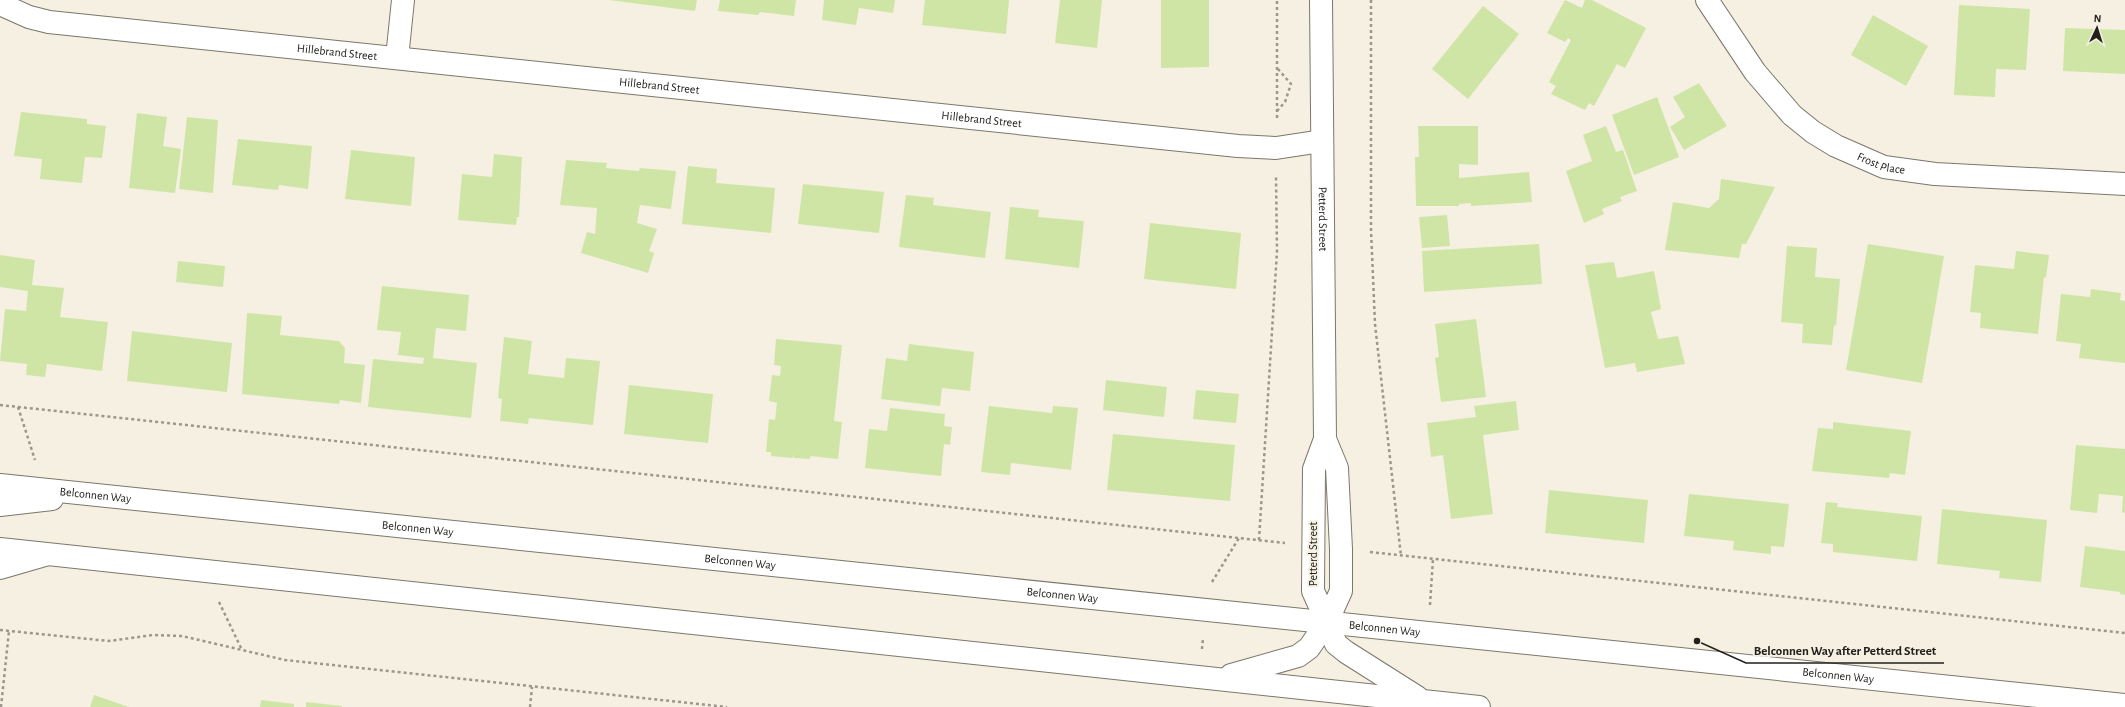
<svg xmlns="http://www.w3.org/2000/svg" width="2125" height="707" viewBox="0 0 2125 707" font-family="'Alegreya Sans',sans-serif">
<rect width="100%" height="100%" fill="#f5f0e2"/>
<g fill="#cfe5a6">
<path d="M609 0H697L695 11Z"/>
<path d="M720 0H796L794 16 760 12 758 15 718 11Z"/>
<path d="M824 0H895L893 13 859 8 856 25 822 20Z"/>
<path d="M925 0H1009L1006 34 922 25Z"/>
<path d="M1060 0H1102L1097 48 1055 43Z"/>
<path d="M1161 0H1209V67L1161 68Z"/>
<path d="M1565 0 1582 8 1585 0H1592L1646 28 1625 68 1617 64 1594 106 1589 103 1585 110 1551 94 1556 86 1549 82 1571 40 1568 38 1565 42 1547 33Z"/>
<path d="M1959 5 2030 9 2026 70 1996 69 1995 97 1954 95Z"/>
<path d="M1483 6 1519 34 1468 99 1432 69Z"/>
<path d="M1873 15 1928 46 1906 86 1851 55Z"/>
<path d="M2065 28 2125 30V74L2063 71Z"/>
<path d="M1699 83 1727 126 1684 150 1670 127 1685 117 1673 97Z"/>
<path d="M1657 97 1679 157 1634 175 1612 115Z"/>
<path d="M21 112 87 119V124L106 126 102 158 85 157 82 183 40 179 42 159 14 156Z"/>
<path d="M137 113 167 117 163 146 181 149 175 193 129 188Z"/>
<path d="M187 117 218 120 213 193 179 189Z"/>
<path d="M1418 126H1478V165L1459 164V178L1529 172 1532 202 1471 206V203L1459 204V206H1416L1415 157H1419Z"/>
<path d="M1606 126 1616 152 1623 150 1637 191 1620 197 1622 201 1602 209 1604 214 1584 223 1566 171 1592 161 1583 135Z"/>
<path d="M238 139 312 146 308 189 279 185 278 190 232 185Z"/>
<path d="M351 150 415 157 411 206 345 199Z"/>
<path d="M494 154 522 157 519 217H517L516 225 458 220 462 174 492 177Z"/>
<path d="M566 160 607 163 606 168 639 171 640 168 676 171 671 209 640 205 637 223 657 229 649 251 654 253 648 273 581 253 587 232 595 234 597 208 560 205Z"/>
<path d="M688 166 717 169 716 183 775 188 771 233 682 224Z"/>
<path d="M1721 179 1775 187 1746 244H1742L1739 258 1665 250 1673 202 1709 208 1719 199Z"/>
<path d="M803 184 884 192 879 233 798 224Z"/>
<path d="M906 195 934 198 933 205 991 212 985 258 899 247Z"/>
<path d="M1010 207 1039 210 1038 217 1084 221 1079 268 1005 259Z"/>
<path d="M1447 215 1450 246 1422 248 1419 217Z"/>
<path d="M1150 223 1241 233 1236 289 1144 279Z"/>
<path d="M1539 244 1542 284 1424 292 1422 251Z"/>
<path d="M1868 244 1944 256 1922 383 1846 370Z"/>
<path d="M1787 246 1817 248 1815 277 1840 279 1836 326 1834 325 1832 345 1802 343 1803 324 1781 322Z"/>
<path d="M2016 251 2049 255 2046 278 2044 277 2038 334 1980 328 1981 313 1970 312 1975 265 2014 269Z"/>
<path d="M0 255 35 260 32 285 64 288 60 317 108 322 102 371 47 364 45 377 26 375 27 364 0 361 5 309 26 311 28 291 0 287Z"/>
<path d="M178 261 225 266 223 287 176 282Z"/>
<path d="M1614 262 1617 278 1654 271 1661 309 1651 312 1658 339 1678 336 1685 364 1637 372 1635 363 1605 368 1585 265Z"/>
<path d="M382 286 469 295 466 331 436 328 433 358 477 363 471 418 368 407 373 359 423 364 424 358 398 355 401 332 377 330Z"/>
<path d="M2091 289 2121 293 2120 300 2125 301V363L2079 358 2081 344 2056 341 2061 294 2090 297Z"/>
<path d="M247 313 282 316 280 335 339 341 345 348 344 363 365 365 361 403 340 400 339 404 242 394Z"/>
<path d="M1476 319 1486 397 1441 402 1435 358 1439 357 1435 324Z"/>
<path d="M132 331 232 343 227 392 127 381Z"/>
<path d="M504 337 532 341 528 374 564 378 566 358 600 361 593 425 529 418 528 424 500 421 502 399 498 398Z"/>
<path d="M776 339 842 345 834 421 842 422 838 459 810 456V459L794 458 793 454V458L771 456V452H766L769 419 775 420 777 403 769 401 772 375 780 376 781 366 774 365Z"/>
<path d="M909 344 974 352 970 391 942 388 940 406 881 399 886 358 907 361Z"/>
<path d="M1106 380 1167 387 1164 417 1103 410Z"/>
<path d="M629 385 713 394 708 443 624 434Z"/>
<path d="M1196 390 1239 394 1236 423 1193 419Z"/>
<path d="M1516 401 1519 430 1483 435 1493 514 1451 519 1443 455 1431 457 1427 423 1476 417 1474 406Z"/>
<path d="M989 406 1052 413 1053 406 1078 408 1071 470 1011 463 1010 475 981 472Z"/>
<path d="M890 408 945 414 944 426 952 427 950 445 944 444 941 476 865 468 869 429 887 431Z"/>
<path d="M1833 422 1911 431 1905 475 1890 473 1889 478 1812 471 1818 428 1833 429Z"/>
<path d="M1113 434 1235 445 1230 501 1107 490Z"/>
<path d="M2076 445 2125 449V513L2122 512 2123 496 2099 494 2097 513 2070 510Z"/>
<path d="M1549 490 1648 500 1644 543 1545 533Z"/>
<path d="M1689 494 1789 504 1784 547 1771 546V554L1733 550 1734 541 1684 536Z"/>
<path d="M1826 502 1838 503 1837 507 1922 516 1917 561 1833 552V544L1821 543Z"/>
<path d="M1942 509 2047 520 2041 582 1999 578 2000 571 1937 564Z"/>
<path d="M2085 546 2125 551V595L2120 594V592L2080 587Z"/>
<path d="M94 695 129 707H90Z"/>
<path d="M261 700 294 704V707H260Z"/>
<path d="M306 702 342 706V707H306Z"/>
</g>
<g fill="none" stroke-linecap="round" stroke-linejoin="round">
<g stroke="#7b776b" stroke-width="24">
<g id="minor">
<path id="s1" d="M1321 0 1325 439 1337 468 1341 549V591L1327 622"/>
<path id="s2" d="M1707 0 1755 72 1792 115 1813 132 1836 146 1884 167 1935 174 2125 184"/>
<path id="s3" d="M0 4 29 17 49 22 1238 146 1276 148 1322 141"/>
<path d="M397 58 403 0"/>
<path d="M1325 439 1314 469 1313 591 1327 622"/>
<path d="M0 568 45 555"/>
</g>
</g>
<g stroke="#7b776b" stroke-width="24">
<g id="major">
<path id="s4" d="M0 485 2125 705"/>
<path d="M0 505 52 499"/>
<path d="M0 549 1479 707"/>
<path d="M1327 622 1336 644 1346 652 1417 697"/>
<path d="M1231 675 1298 656 1309 648 1327 622"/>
</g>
</g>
<g stroke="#9a978d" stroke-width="2.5" stroke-dasharray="3 3" stroke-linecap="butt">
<path d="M1371 0V230L1375 324 1401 556"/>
<path d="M1277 111 1285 102 1291 84 1278 69"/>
<path d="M1277 118V0"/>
<path d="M0 405 1285 543"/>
<path d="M18 407 35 460"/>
<path d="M1259 540 1277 251 1276 177"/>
<path d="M1370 552 2125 633"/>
<path d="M1212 582 1239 538"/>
<path d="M219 602 242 650"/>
<path d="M1430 605 1433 559"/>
<path d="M0 630 109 641 153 635 182 636 285 660 727 707"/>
<path d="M1202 649 1203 638"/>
<path d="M1 707 9 631"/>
<path d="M530 707 532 687"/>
</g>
<use href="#minor" stroke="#fff" stroke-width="22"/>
<use href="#major" stroke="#fff" stroke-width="22"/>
</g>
<g text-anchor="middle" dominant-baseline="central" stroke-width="4" stroke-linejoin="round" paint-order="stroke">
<g font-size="12" fill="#22201c" stroke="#f5f0e2">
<text stroke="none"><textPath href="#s3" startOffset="342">Hillebrand Street</textPath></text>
<text stroke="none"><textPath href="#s3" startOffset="666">Hillebrand Street</textPath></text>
<text stroke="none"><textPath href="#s3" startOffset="990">Hillebrand Street</textPath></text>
<text stroke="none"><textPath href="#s2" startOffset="246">Frost Place</textPath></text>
<text stroke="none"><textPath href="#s1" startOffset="219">Petterd Street</textPath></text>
<text stroke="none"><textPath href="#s4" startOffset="96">Belconnen Way</textPath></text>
<text stroke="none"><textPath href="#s4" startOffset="420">Belconnen Way</textPath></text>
<text transform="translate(1313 554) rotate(-90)">Petterd Street</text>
<text stroke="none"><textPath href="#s4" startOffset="744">Belconnen Way</textPath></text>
<text stroke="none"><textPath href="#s4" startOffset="1068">Belconnen Way</textPath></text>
<text stroke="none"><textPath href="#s4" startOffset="1392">Belconnen Way</textPath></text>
<text stroke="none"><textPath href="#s4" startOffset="1848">Belconnen Way</textPath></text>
</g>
</g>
<path fill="none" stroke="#22201c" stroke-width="1.5" d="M1697 641L1746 663H1944"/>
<circle fill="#22201c" stroke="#f5f0e2" stroke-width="1.5" cx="1697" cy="641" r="4"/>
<g font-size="13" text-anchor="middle" font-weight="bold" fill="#22201c" stroke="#f5f0e2" stroke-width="4" stroke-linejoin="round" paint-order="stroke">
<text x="1845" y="655">Belconnen Way after Petterd Street</text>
</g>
<g transform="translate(2097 28) rotate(4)" stroke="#f5f0e2" stroke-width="3" paint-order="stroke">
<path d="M0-3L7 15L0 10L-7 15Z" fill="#22201c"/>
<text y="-6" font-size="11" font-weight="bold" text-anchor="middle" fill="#22201c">N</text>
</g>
</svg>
